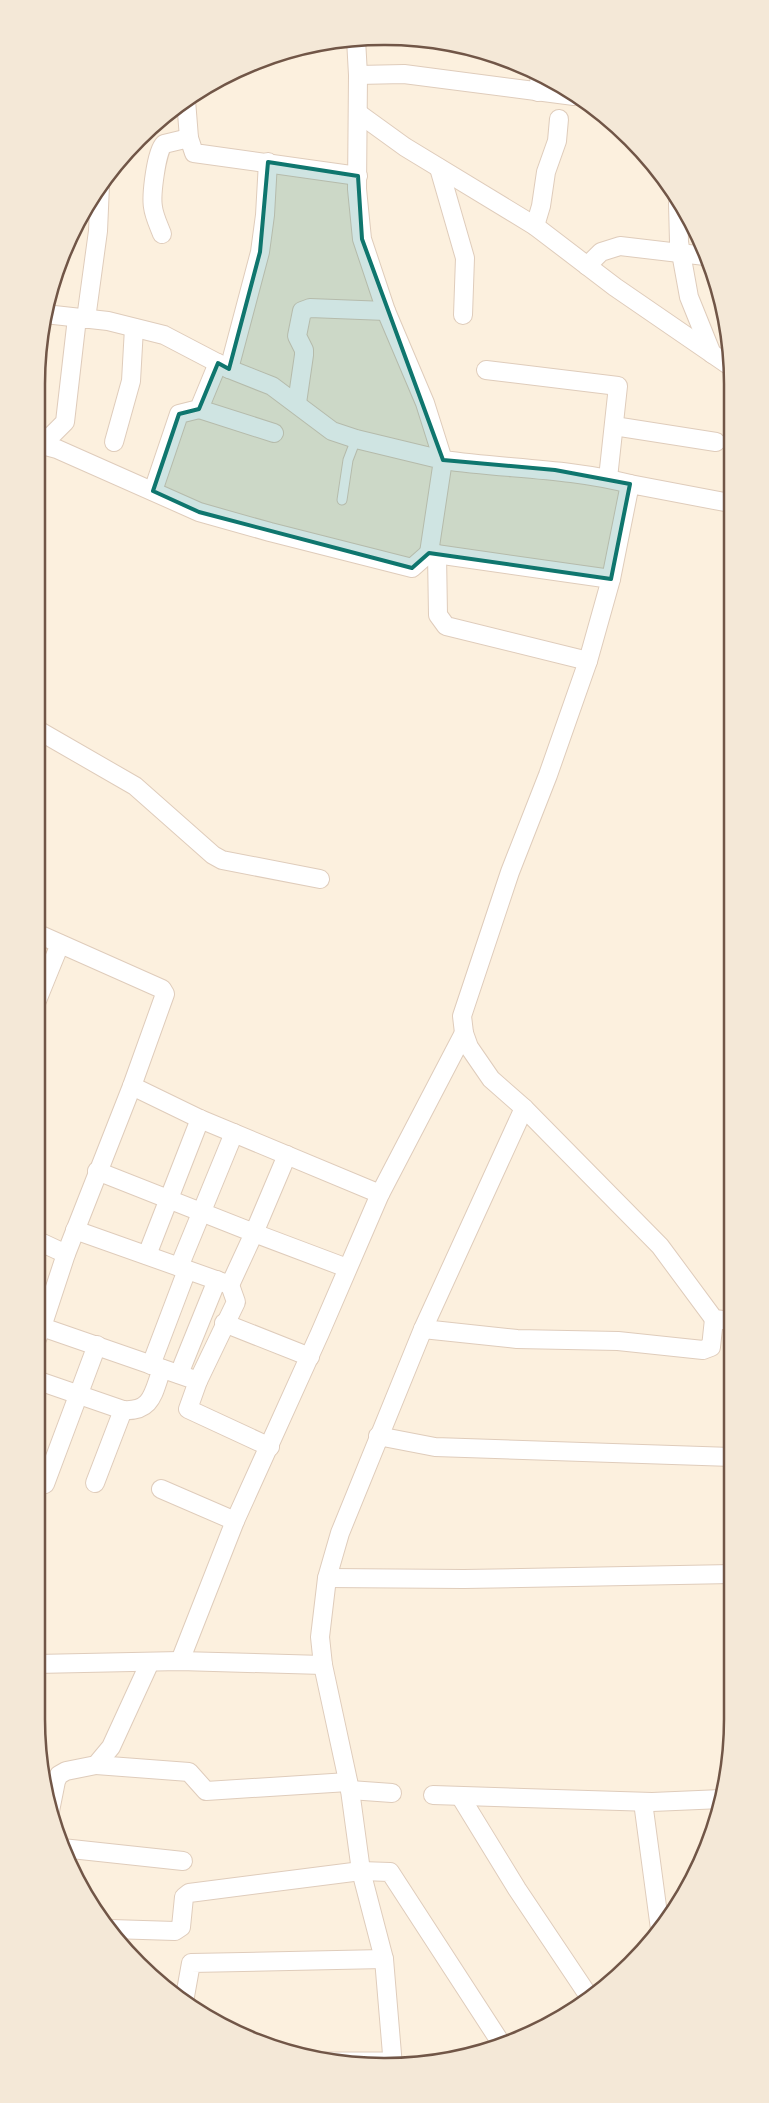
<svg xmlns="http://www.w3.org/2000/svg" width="769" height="2103" viewBox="0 0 769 2103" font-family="Roboto,sans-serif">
<rect width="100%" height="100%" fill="#fcf0de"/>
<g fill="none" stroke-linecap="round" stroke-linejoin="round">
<g stroke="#dfccbb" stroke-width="11">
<g id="service">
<path d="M342 500 348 460 356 439"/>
<path d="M318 2057H392"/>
</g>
</g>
<g stroke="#dfccbb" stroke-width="20">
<g id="minor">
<path d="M356 39 358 75 357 189 362 239 386 311 425 403 443 460C506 469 569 468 630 484"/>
<path d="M358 75 404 74 574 96"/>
<path d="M538 92 540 75"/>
<path d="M186 100 189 138 194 153 358 176"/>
<path d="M358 113 405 147 535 226 615 287 730 366"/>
<path d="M439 168 465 258 463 315"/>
<path d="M678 203 679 242 689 297 712 354"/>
<path d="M535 226 541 206 546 172 557 141 559 119"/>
<path d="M162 234C159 226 154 216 153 207 151 196 156 152 164 144L189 138"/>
<path d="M587 266 601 252 620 246 705 256"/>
<path d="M45 314 108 321 164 335 229 369 272 386 332 431 356 439 443 460 429 553"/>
<path d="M86 319 98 231 100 185"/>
<path d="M229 369 260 252 265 215 268 162"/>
<path d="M486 370 618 386 608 478"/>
<path d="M297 403 304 355V350L297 336 302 311 310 308 386 311"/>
<path d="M199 409 274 433"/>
<path d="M614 426 716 442"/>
<path d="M114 442 131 381 134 328"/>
<path d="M42 445 65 422 77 318"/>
<path d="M36 451 42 445 57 449 199 512 270 532 412 568 429 553 611 579"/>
<path d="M153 491 179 414 199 409 218 363"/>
<path d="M730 503 630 484 611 579 588 661 548 775 510 872 462 1016 464 1033 469 1047 491 1079 524 1108 660 1246 714 1319 732 1321"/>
<path d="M437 554 438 615 446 626 588 661"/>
<path d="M36 729 135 786 213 855 222 860 320 879"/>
<path d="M36 933 162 989 165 994 132 1086 66 1254 42 1327 198 1381 188 1409 270 1447"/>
<path d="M36 1003 60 944"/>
<path d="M132 1086 200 1119 380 1194"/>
<path d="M287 1155 254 1233 347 1268"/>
<path d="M75 1230 230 1285 254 1233 97 1171"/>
<path d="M36 1240 66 1254"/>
<path d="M147 1255 200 1119"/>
<path d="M179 1267 234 1133"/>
<path d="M224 1323 310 1357"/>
<path d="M423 1329 517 1339 618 1341 703 1350 711 1347 714 1319"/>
<path d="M36 1341 42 1327"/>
<path d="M151 1365 187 1270"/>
<path d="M179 1374 217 1280"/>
<path d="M36 1380 123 1410 95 1483"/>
<path d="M198 1381 236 1302 230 1285"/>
<path d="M123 1410C153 1412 153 1392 162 1369"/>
<path d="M378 1436 435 1447 732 1457"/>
<path d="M45 1484 97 1345"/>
<path d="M161 1489 235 1521"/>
<path d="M327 1578 464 1579 732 1574"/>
<path d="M180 1661 235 1521 320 1333 380 1194 464 1033"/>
<path d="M36 1664 180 1661 323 1665"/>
<path d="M96 1765 189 1772 206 1791 348 1782"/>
<path d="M350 1790 392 1793"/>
<path d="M433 1795 652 1802 722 1799"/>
<path d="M460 1796 517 1889 590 1998"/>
<path d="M643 1802 660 1929"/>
<path d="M50 1811 56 1781 59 1775 66 1771 96 1765 111 1747 150 1662"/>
<path d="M62 1848 183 1861"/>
<path d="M111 1929 175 1931 181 1927 184 1897 189 1893 361 1871 390 1872 501 2043"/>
<path d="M184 2002 191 1963 384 1959"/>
<path d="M393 2066 384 1959 361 1871 350 1790 323 1665 320 1637 327 1578 340 1533 423 1329 524 1108"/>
</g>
</g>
<use href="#service" stroke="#fff" stroke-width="9"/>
<use href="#minor" stroke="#fff" stroke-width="18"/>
</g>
<path fill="#0f766e" fill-opacity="0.2" stroke="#0f766e" stroke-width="4" stroke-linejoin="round" d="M268 162 358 176 362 239 443 460 555 470 630 484 611 579 429 553 412 568 199 512 153 491 179 414 199 409 218 363 229 369 260 252Z"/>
<path d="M0 0H769V2103H0ZM384 45H385A339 339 0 0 1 724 384V1719A339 339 0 0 1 385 2058H384A339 339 0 0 1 45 1719V384A339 339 0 0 1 384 45Z" fill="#f4e8d7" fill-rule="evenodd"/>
<path fill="none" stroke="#715647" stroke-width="2.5" d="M384 45H385A339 339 0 0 1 724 384V1719A339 339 0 0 1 385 2058H384A339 339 0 0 1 45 1719V384A339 339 0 0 1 384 45Z"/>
</svg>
